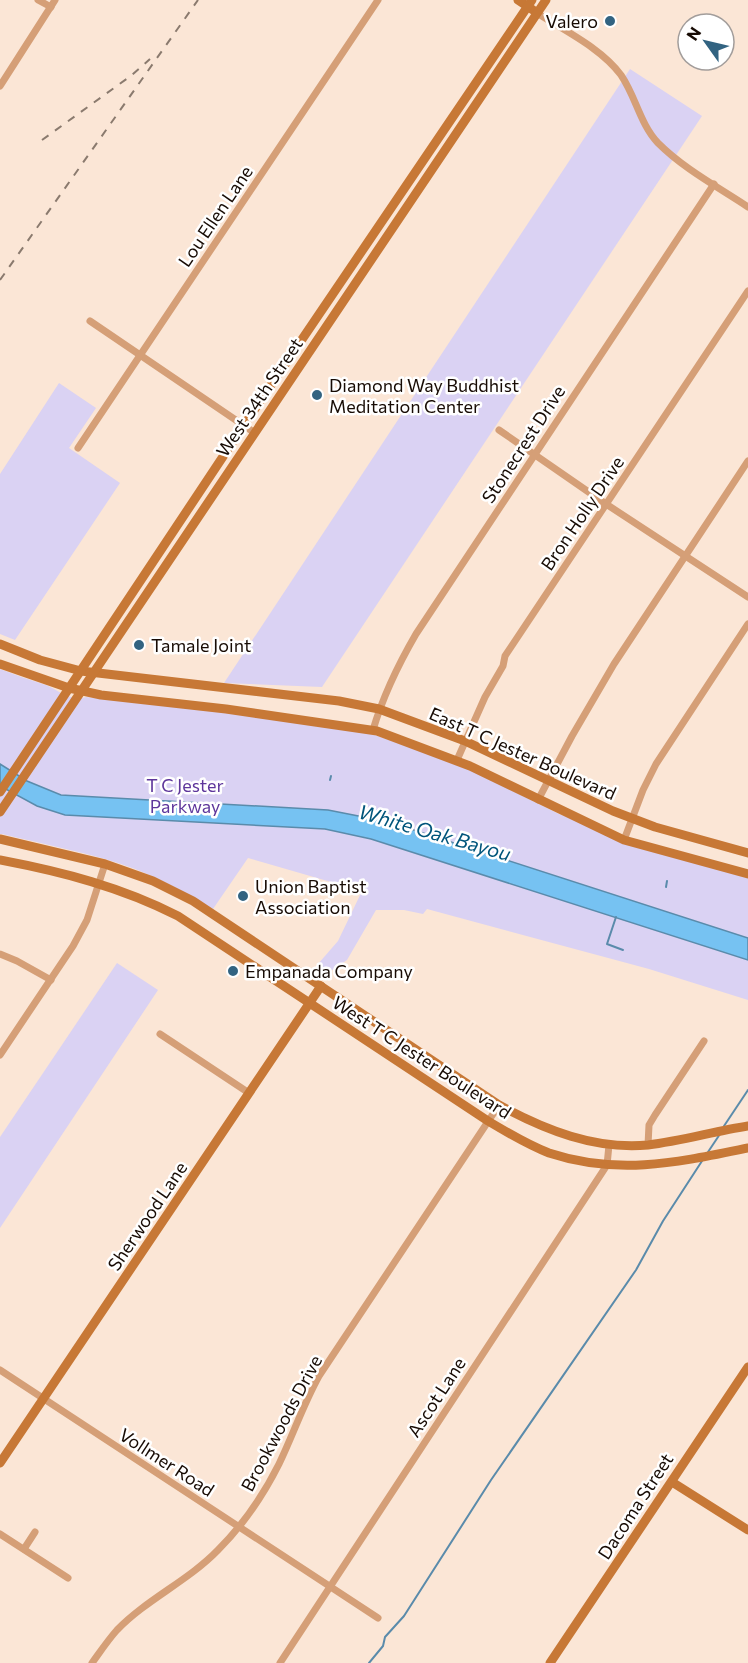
<svg xmlns="http://www.w3.org/2000/svg" width="748" height="1663" viewBox="0 0 748 1663" font-family="Commissioner,sans-serif">
<rect width="100%" height="100%" fill="#fbe6d6"/>
<g fill="#dad2f3">
<path d="M630 69 702 116 322 687 224 683Z"/>
<path d="M59 383 96 408 69 448 120 483 15 640 0 634V474Z"/>
<path d="M0 669C15 675 31 680 46 685 58 690 71 702 86 697L318 723 363 731 456 763 559 814 748 877V1000L649 969 427 909 423 914 404 910H376L347 960 328 973 318 964 338 941 362 891 248 858 213 909C188 894 163 880 135 869 92 853 46 845 2 834H0Z"/>
<path d="M117 963 158 990 0 1228V1137Z"/>
</g>
<path fill="#76c2f2" stroke="#5a8bab" stroke-width="1.5" d="M0 764 27 781 61 795 328 810 389 822 748 938V960L371 839 325 829 65 815 37 806 0 786Z"/>
<g fill="none" stroke-linecap="round" stroke-linejoin="round">
<g stroke="#5a8bab" stroke-width="2">
<path d="M330 780 331 776"/>
<path d="M666 887 667 881"/>
<path d="M616 917 607 944 623 950"/>
<path d="M724 1126 748 1090"/>
<path d="M708 1152 720 1134"/>
<path d="M369 1663 383 1646 385 1637 404 1616 491 1480 636 1270 663 1221 702 1161"/>
</g>
<g stroke="#d59f77" stroke-width="7">
<path d="M38 0 51 7"/>
<path d="M537 13C565 31 601 48 621 75 636 97 640 124 658 143 684 169 718 187 748 207"/>
<path d="M0 86 55 0"/>
<path d="M90 321 255 433"/>
<path d="M499 430 606 504 748 597"/>
<path d="M78 448 378 0"/>
<path d="M373 730C383 696 398 665 416 634L714 184"/>
<path d="M457 760 485 697 503 666 505 656 748 291"/>
<path d="M538 800 572 736 614 664 748 461"/>
<path d="M624 840 643 790 656 764 748 624"/>
<path d="M0 954 17 961 51 980"/>
<path d="M160 1034 249 1093"/>
<path d="M0 1055 73 946 87 920 105 864"/>
<path d="M648 1145 649 1125 655 1115 704 1041"/>
<path d="M0 1370 378 1618"/>
<path d="M0 1534 68 1578"/>
<path d="M24 1549 35 1532"/>
<path d="M92 1663C100 1652 108 1640 117 1630 147 1599 188 1581 218 1550 243 1525 263 1496 279 1464 293 1435 303 1405 319 1376L499 1105"/>
<path d="M280 1663 607 1165 609 1145"/>
</g>
<g stroke="#c77836" stroke-width="9">
<path d="M518 0 533 10"/>
<path d="M0 644 40 660 81 671 339 701 379 709 465 741 613 811 655 827 748 853"/>
<path d="M0 664 69 688 101 695 226 709 377 731 470 766 624 840 748 874"/>
<path d="M0 792 244 425 532 0"/>
<path d="M0 812C180 541 364 271 546 0"/>
<path d="M0 839 105 864 153 881 193 901 499 1105C545 1130 595 1150 648 1145 682 1141 715 1131 748 1126"/>
<path d="M0 860C63 872 121 887 178 916L488 1121C508 1133 528 1145 549 1153 619 1176 679 1162 748 1148"/>
<path d="M0 1463 321 986"/>
<path d="M672 1482 748 1530"/>
<path d="M550 1663 748 1367"/>
</g>
<g stroke="#8a7a6e" stroke-width="2" stroke-dasharray="8 8" stroke-linecap="butt">
<path d="M42 140 132 75 150 59"/>
<path d="M0 280 198 0"/>
</g>
</g>
<g fill="#326381" stroke="#fff" stroke-width="2">
<circle cx="610" cy="21" r="6"/>
<circle cx="317" cy="395" r="6"/>
<circle cx="139" cy="645" r="6"/>
<circle cx="243" cy="896" r="6"/>
<circle cx="233" cy="971" r="6"/>
</g>
<g text-anchor="middle" dominant-baseline="central" stroke-width="5" stroke-linejoin="round" paint-order="stroke">
<g font-size="18" fill="#170b04" stroke="#fff" text-anchor="start">
<text x="598" y="21" text-anchor="end">Valero</text>
<text x="329" y="385">Diamond Way Buddhist<tspan x="329" dy="21">Meditation Center</tspan></text>
<text x="151" y="645">Tamale Joint</text>
<text x="255" y="886">Union Baptist<tspan x="255" dy="21">Association</tspan></text>
<text x="245" y="971">Empanada Company</text>
</g>
<g font-size="18" fill="#170b04" stroke="#fff">
<text transform="translate(215 216) rotate(-56)">Lou Ellen Lane</text>
<text transform="translate(259 397) rotate(-56)">West 34th Street</text>
<text transform="translate(523 444) rotate(-57)">Stonecrest Drive</text>
<text transform="translate(582 513) rotate(-56)">Bron Holly Drive</text>
<text transform="translate(523 753) rotate(24)">East T C Jester Boulevard</text>
<text transform="translate(422 1057) rotate(33)">West T C Jester Boulevard</text>
<text transform="translate(147 1216) rotate(-56)">Sherwood Lane</text>
<text transform="translate(436 1397) rotate(-57)">Ascot Lane</text>
<text transform="translate(281 1423) rotate(-62)">Brookwoods Drive</text>
<text transform="translate(167 1462) rotate(33)">Vollmer Road</text>
<text transform="translate(635 1506) rotate(-57)">Dacoma Street</text>
</g>
<g font-size="18" fill="#5e369b" stroke="#fff">
<text x="185" y="785">T C Jester<tspan x="185" dy="21">Parkway</tspan></text>
</g>
<g font-size="20" font-style="italic" fill="#00557b" stroke="#fff">
<text transform="translate(435 832) rotate(16)">White Oak Bayou</text>
</g>
</g>
<g transform="translate(706 42) rotate(304)"><circle r="28" fill="#ffffff" stroke="#a29d9b" stroke-width="1.5"/>
<path d="M0-4.5L10 22L0 15L-10 22Z" fill="#326381"/>
<text y="-9" font-size="16" font-weight="bold" text-anchor="middle" fill="#170b04">N</text>
</g>
</svg>
